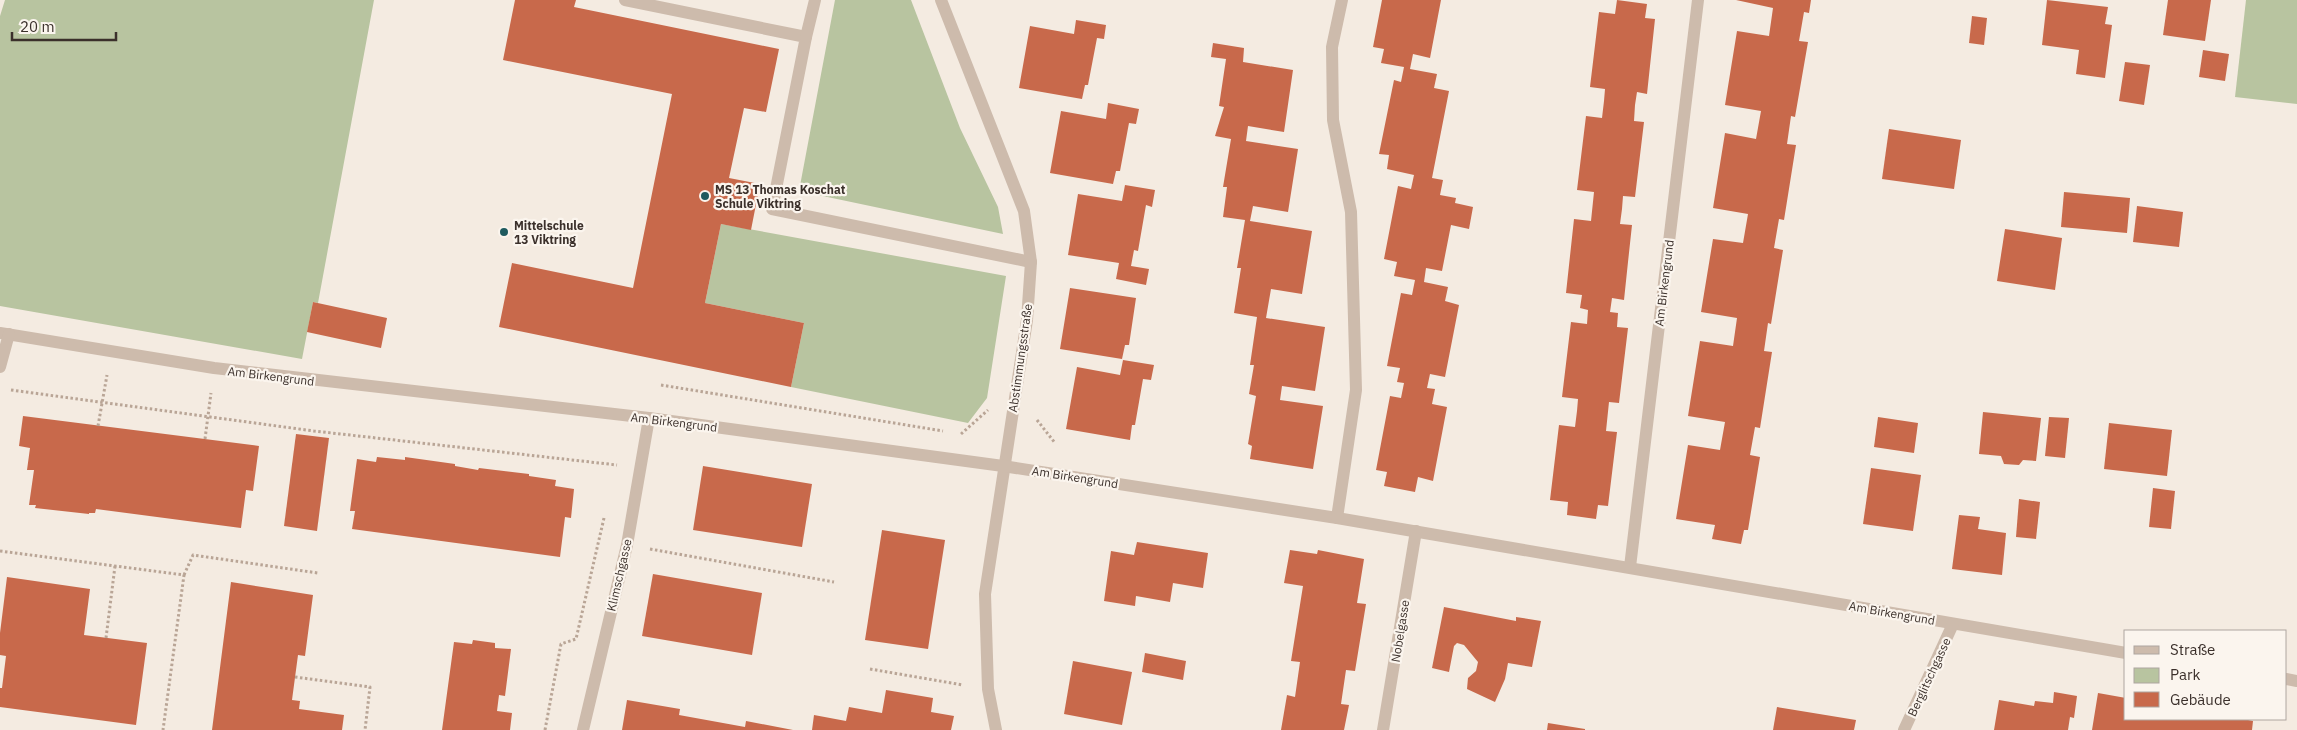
<svg xmlns="http://www.w3.org/2000/svg" width="2297" height="730" viewBox="0 0 2297 730" font-family="'IBM Plex Sans',sans-serif">
<rect width="100%" height="100%" fill="#f4ebe1"/>
<g fill="#b8c4a0">
<path d="M5 0H374L318 303 313 302 302 359 0 306V16Z"/>
<path d="M835 0H911L960 128 998 207 1003 234 799 191Z"/>
<path d="M2246 0H2297V104L2235 97Z"/>
<path d="M721 224 1006 276 987 398 968 423 791 387 804 323 705 303Z"/>
</g>
<g fill="#c8694b">
<path d="M515 0H576L574 7 779 49 766 112 744 108 729 178 760 184 751 230 721 224 705 303 804 323 791 387 499 327 512 263 633 288 672 94 503 60Z"/>
<path d="M1382 0H1441L1430 58 1413 54 1410 69 1437 74 1434 88 1449 91 1432 178 1443 180 1440 195 1456 198 1455 203 1473 207 1469 229 1451 225 1442 271 1426 268 1424 282 1448 287 1445 301 1459 305 1445 377 1430 374 1427 388 1435 389 1432 404 1447 407 1433 481 1418 477 1415 492 1384 486 1387 472 1376 470 1390 396 1401 398 1404 383 1397 382 1400 368 1387 366 1401 293 1412 295 1415 280 1394 276 1397 262 1384 259 1398 186 1411 189 1414 175 1387 169 1389 155 1379 154 1394 80 1401 82 1404 67 1381 63 1384 49 1373 47Z"/>
<path d="M1617 0 1647 4 1645 18 1655 19 1647 94 1637 92 1635 105 1634 121 1644 122 1635 197 1623 196 1622 209 1620 224 1632 225 1628 262 1624 300 1612 298 1610 312 1618 313 1617 327 1628 328 1619 403 1609 402 1606 431 1617 432 1608 506 1598 505 1596 519 1567 515 1568 502 1550 500 1559 425 1575 427 1577 411 1578 399 1562 397 1571 322 1587 324 1588 310 1580 308 1582 295 1566 293 1574 219 1591 221 1594 192 1577 190 1586 116 1602 118 1604 101 1605 89 1590 87 1599 12 1615 14Z"/>
<path d="M1736 0H1811L1809 13 1804 12 1799 41 1808 42 1795 117 1791 116 1787 144 1796 145 1784 220 1779 219 1774 248 1783 250 1771 324 1768 323 1764 351 1772 352 1760 428 1755 427 1750 455 1760 457 1748 530H1744L1741 544 1712 539 1715 525 1676 519 1688 445 1720 450 1725 422 1688 416 1700 341 1733 346 1737 318 1701 312 1713 239 1743 243 1748 214 1713 208 1725 133 1756 139 1761 111 1725 105 1737 31 1769 36 1773 8Z"/>
<path d="M2047 0 2108 7 2105 24 2112 25 2105 78 2076 74 2079 50 2042 45Z"/>
<path d="M2168 0H2211L2205 41 2163 35Z"/>
<path d="M1972 16 1987 18 1984 45 1969 43Z"/>
<path d="M1076 20 1106 25 1104 39 1097 38 1088 85H1085L1082 99 1019 88 1030 26 1074 34Z"/>
<path d="M1213 43 1244 48 1243 62 1293 70 1284 132 1248 126 1246 141 1298 149 1288 212 1253 206 1250 221 1312 231 1302 294 1271 289 1266 318 1325 327 1315 391 1282 386 1280 400 1323 406 1313 469 1250 459 1252 446 1248 444 1256 396 1249 394 1254 365H1250L1257 317 1234 313 1241 268H1237L1245 220 1223 217 1227 187H1223L1231 139 1215 136 1224 107 1219 106 1226 59 1211 57Z"/>
<path d="M2203 50 2229 54 2225 81 2199 77Z"/>
<path d="M2125 62 2150 65 2144 105 2119 101Z"/>
<path d="M1108 103 1139 109 1136 124 1129 123 1120 171H1116L1113 184 1050 173 1061 111 1106 119Z"/>
<path d="M1889 129 1961 140 1954 189 1882 179Z"/>
<path d="M1125 185 1155 190 1152 207 1146 205 1138 251 1134 250 1131 266 1149 269 1146 285 1116 279 1119 263 1068 255 1078 194 1122 201Z"/>
<path d="M2064 192 2130 198 2127 233 2061 227Z"/>
<path d="M2137 206 2183 212 2179 247 2133 242Z"/>
<path d="M2005 229 2062 238 2055 290 1997 281Z"/>
<path d="M1070 288 1136 298 1129 345H1125L1122 359 1060 349Z"/>
<path d="M313 302 387 318 381 348 307 332Z"/>
<path d="M1123 360 1154 365 1151 380 1143 379 1135 425H1132L1130 440 1066 429 1077 367 1120 375Z"/>
<path d="M1983 412 2041 418 2036 461 2023 460 2019 465 2004 464 2001 456 1979 454Z"/>
<path d="M23 416 259 446 253 491 246 490 241 528 96 509 95 513H89V514L35 508 36 505H29L34 470H27L30 448 19 446Z"/>
<path d="M1878 417 1918 423 1914 453 1874 447Z"/>
<path d="M2049 417 2069 418 2065 458 2045 456Z"/>
<path d="M2109 423 2172 430 2167 476 2104 469Z"/>
<path d="M296 434 329 438 317 531 284 526Z"/>
<path d="M377 457 405 460V457L455 464V466L478 470 479 468 529 474V476L556 480 555 486 574 489 571 518 565 517 560 557 352 529 355 511H350L357 459 376 462Z"/>
<path d="M703 466 812 484 802 547 693 530Z"/>
<path d="M1871 468 1921 475 1913 531 1863 524Z"/>
<path d="M2153 488 2175 491 2171 529 2149 527Z"/>
<path d="M2019 499 2040 502 2036 539 2016 537Z"/>
<path d="M1959 515 1980 517 1978 529 2006 533 2002 575 1952 569Z"/>
<path d="M882 530 945 540 928 649 865 640Z"/>
<path d="M1137 542 1208 553 1203 588 1173 583 1170 602 1136 596 1135 606 1104 601 1111 551 1134 555Z"/>
<path d="M1290 550 1317 554 1318 550 1364 559 1357 603 1366 604 1355 671 1346 670 1341 704 1349 705 1344 730H1281L1287 695 1295 697 1300 662 1291 661 1303 586 1284 583Z"/>
<path d="M653 574 762 593 752 655 642 636Z"/>
<path d="M7 577 90 589 84 635 147 643 136 725 0 707V688H2L6 656 0 655V633Z"/>
<path d="M231 582 313 595 305 656 298 655 292 700 300 701 299 709 344 715 342 730H212Z"/>
<path d="M1444 607 1516 621V617L1541 621 1532 667 1508 663 1505 679 1495 702 1467 689 1468 678 1476 671 1478 662 1464 645 1457 643 1454 646 1449 672 1432 668Z"/>
<path d="M473 640 495 643V648L511 649 505 696 499 695 497 711 512 713 510 730H442L454 642 472 644Z"/>
<path d="M1145 653 1186 661 1183 680 1142 672Z"/>
<path d="M1073 661 1132 672 1122 725 1064 714Z"/>
<path d="M886 690 933 698 931 712 954 716 951 730H812L814 715 846 721 849 707 882 713Z"/>
<path d="M2054 692 2077 696 2074 718 2070 717 2068 730H1994L1999 700 2034 706 2035 701 2053 703Z"/>
<path d="M2098 693 2126 698V719H2243L2253 721 2252 730H2092Z"/>
<path d="M627 700 680 709 679 715 745 727 746 721 793 730H622Z"/>
<path d="M1777 707 1856 720 1854 730H1773Z"/>
<path d="M1548 723 1585 729V730H1547Z"/>
</g>
<g fill="none" stroke-linecap="round" stroke-linejoin="round">
<g stroke="#b9a596" stroke-width="3" stroke-dasharray="2.5 2.5" stroke-linecap="butt">
<path d="M661 385 943 431"/>
<path d="M11 390 314 431 617 465"/>
<path d="M1037 420 1055 443"/>
<path d="M98 426 107 375"/>
<path d="M961 434 988 410"/>
<path d="M205 439 211 393"/>
<path d="M650 549 834 582"/>
<path d="M0 551 184 575 163 730"/>
<path d="M184 575 193 555 318 573"/>
<path d="M106 638 115 566"/>
<path d="M870 669 963 685"/>
<path d="M295 677 370 687 365 730"/>
<path d="M545 730 561 644 576 639 604 518"/>
</g>
<g stroke="#cdbbac" stroke-width="12">
<path d="M625 0 806 37 772 209 1031 262"/>
<path d="M941 0 1024 211 1031 262 1027 320 985 594 988 689 996 730"/>
<path d="M806 37 815 0"/>
<path d="M0 333 214 368 649 418 1003 466 1337 518 2126 653"/>
<path d="M0 367 9 334"/>
<path d="M1337 518 1356 390 1351 212 1333 120 1332 47 1342 0"/>
<path d="M1630 567 1698 0"/>
<path d="M2286 679 2297 681"/>
<path d="M583 730 627 545 649 418"/>
<path d="M1383 730 1416 531"/>
<path d="M1904 730 1953 624"/>
</g>
</g>
<g fill="#1f5a5e" stroke="#fbf5ee" stroke-width="2">
<circle cx="705" cy="196" r="5"/>
<circle cx="504" cy="232" r="5"/>
</g>
<g text-anchor="middle" dominant-baseline="central" stroke-width="4.5" stroke-linejoin="round" paint-order="stroke">
<g font-size="12" font-weight="bold" fill="#3b302b" stroke="#fbf5ee" text-anchor="start">
<text x="715" y="189">MS 13 Thomas Koschat<tspan x="715" dy="14">Schule Viktring</tspan></text>
<text x="514" y="225">Mittelschule<tspan x="514" dy="14">13 Viktring</tspan></text>
</g>
<g font-size="12" fill="#3b302b" stroke="#fbf5ee">
<text transform="translate(1664 283) rotate(-83)">Am Birkengrund</text>
<text transform="translate(1020 358) rotate(-82)">Abstimmungsstraße</text>
<text transform="translate(271 376) rotate(7)">Am Birkengrund</text>
<text transform="translate(674 422) rotate(7)">Am Birkengrund</text>
<text transform="translate(1075 477) rotate(9)">Am Birkengrund</text>
<text transform="translate(619 575) rotate(-77)">Klimschgasse</text>
<text transform="translate(1892 613) rotate(10)">Am Birkengrund</text>
<text transform="translate(1400 631) rotate(-81)">Nobelgasse</text>
<text transform="translate(1929 677) rotate(-65)">Berglitschgasse</text>
</g>
</g>
<rect x="2124" y="630" width="162" height="90" fill="#fbf5ee" stroke="#aea6a0"/>
<rect x="2134" y="646" width="25" height="8" fill="#cdbbac" stroke="#aea6a0"/>
<text x="2170" y="655" font-size="15" fill="#3b302b">Straße</text>
<rect x="2134" y="668" width="25" height="15" fill="#b8c4a0" stroke="#aea6a0"/>
<text x="2170" y="680" font-size="15" fill="#3b302b">Park</text>
<rect x="2134" y="692" width="25" height="15" fill="#c8694b" stroke="#aea6a0"/>
<text x="2170" y="705" font-size="15" fill="#3b302b">Gebäude</text>
<path d="M12 32v8h104v-8" fill="none" stroke="#3b302b" stroke-width="2.5"/>
<text x="20" y="32" font-size="15" fill="#3b302b" stroke="#fbf5ee" stroke-width="4" paint-order="stroke">20 m</text>
</svg>
